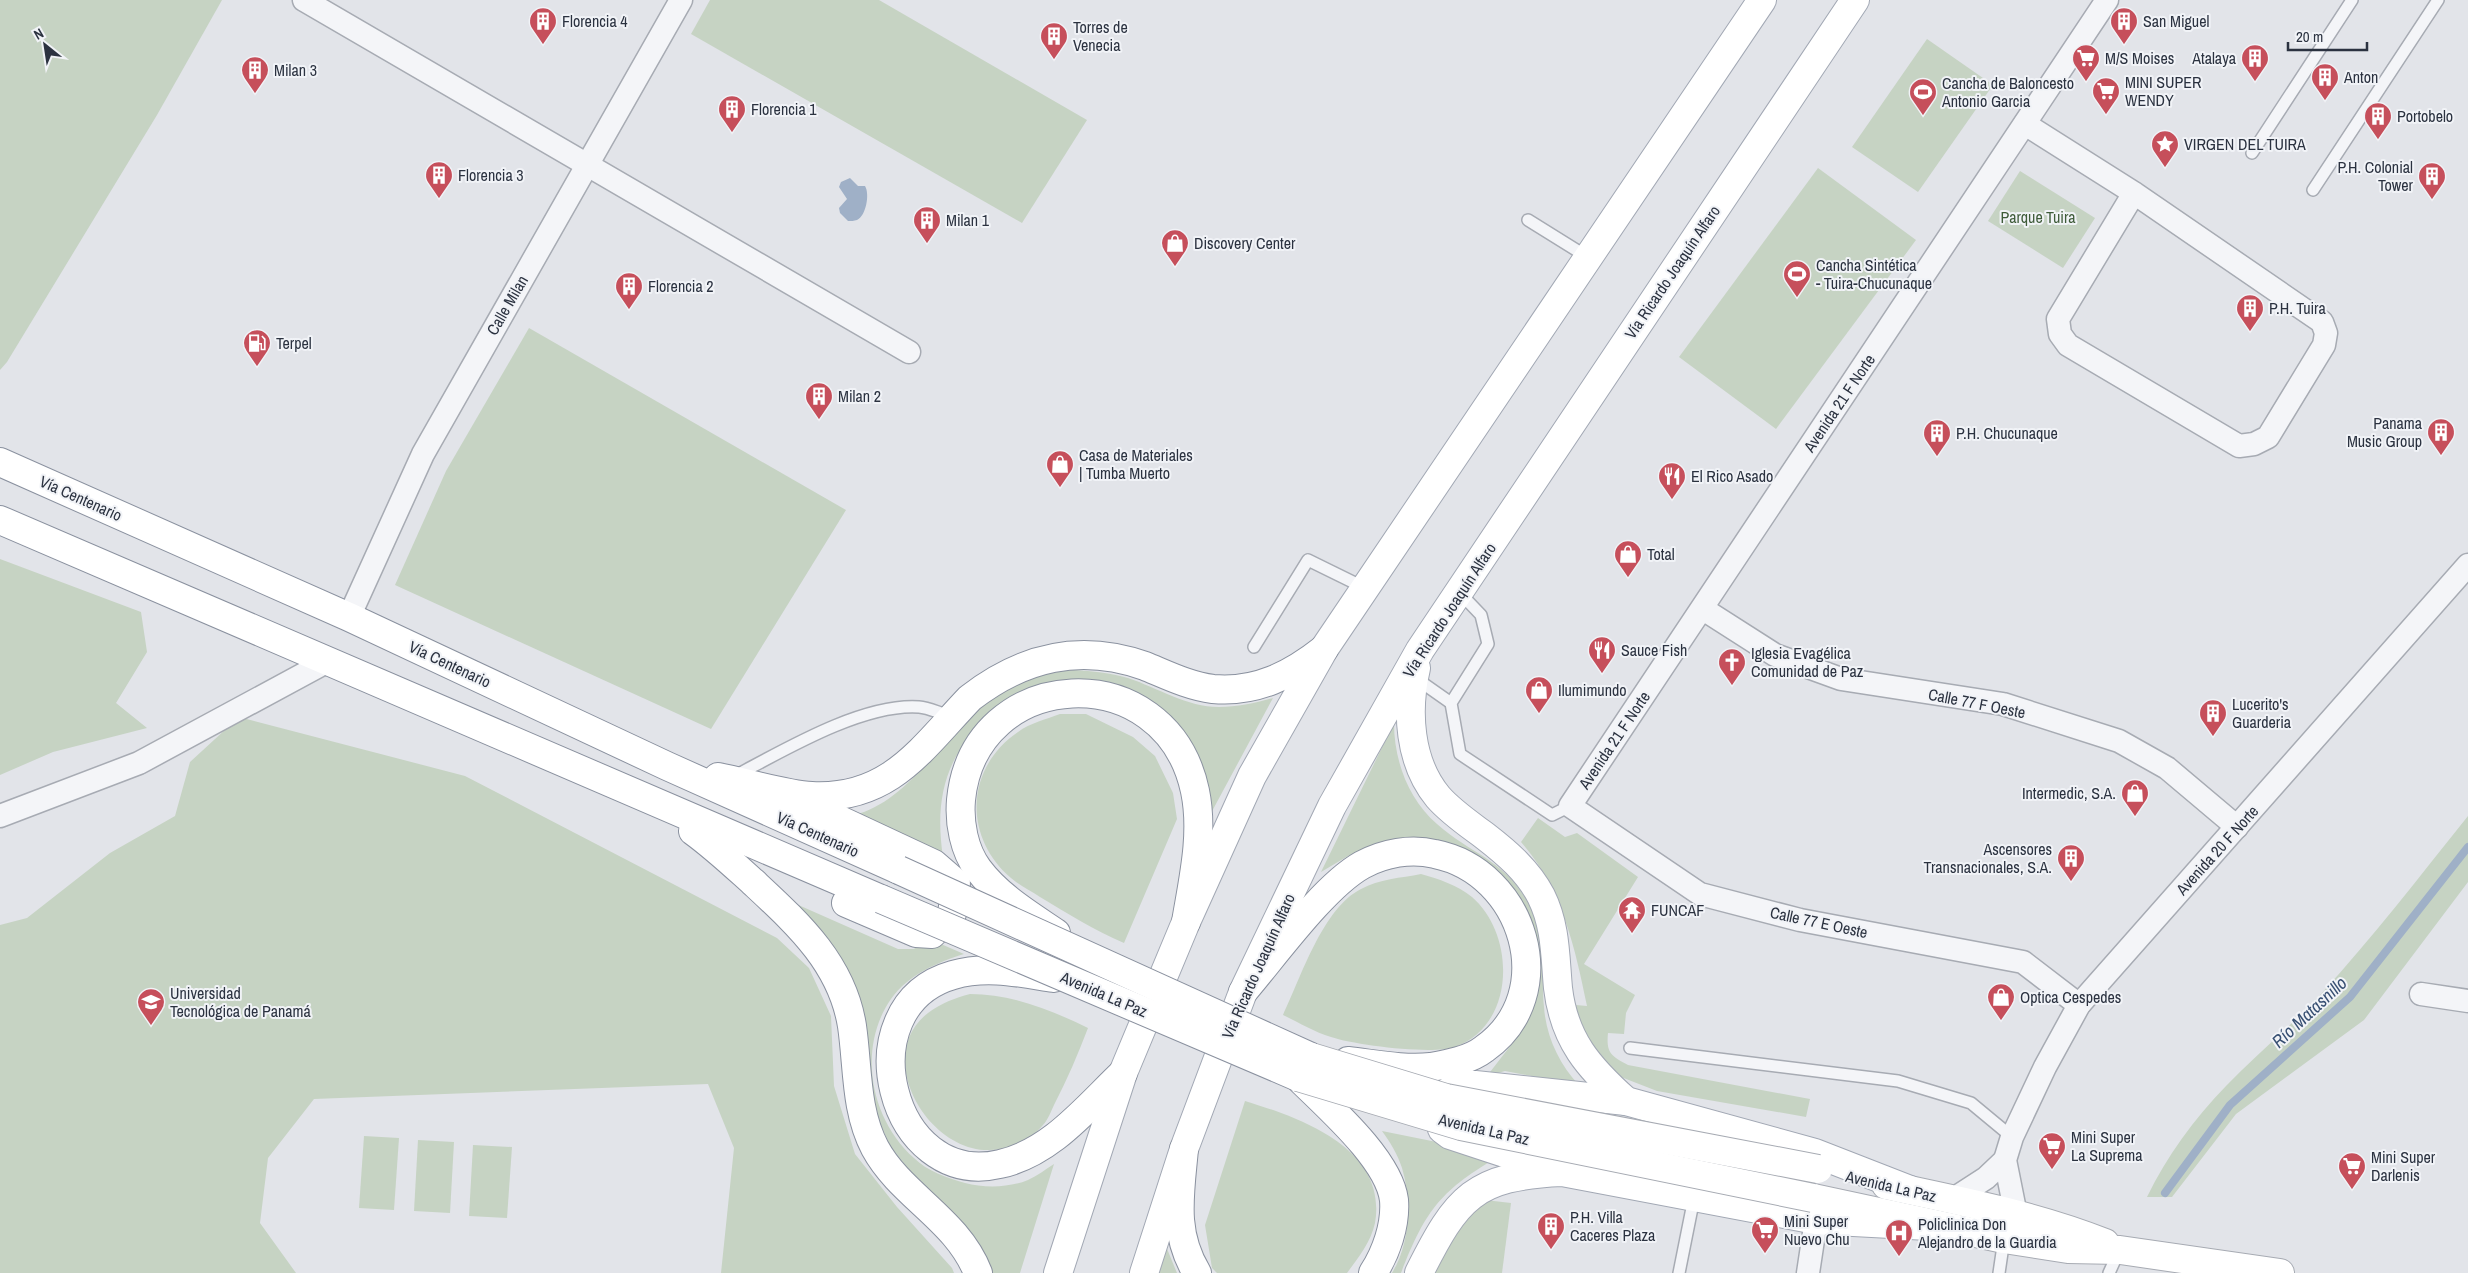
<svg xmlns="http://www.w3.org/2000/svg" width="2468" height="1273" viewBox="0 0 2468 1273" font-family="'Archivo Narrow',sans-serif">
<rect width="100%" height="100%" fill="#e2e4e9"/>
<g fill="#c6d3c3">
<path d="M0 0H222L157 115 7 362 0 370Z"/>
<path d="M710 0H879L1087 120 1022 223 691 34Z"/>
<path d="M1927 39 1993 85 1918 192 1852 147Z"/>
<path d="M1818 168 1916 240 1776 429 1679 357Z"/>
<path d="M2020 171 2095 218 2063 268 1988 221Z"/>
<path d="M529 328 846 510 711 729 395 585 446 471Z"/>
<path d="M0 559 141 612 147 652 116 703 147 728 53 752 0 775Z"/>
<path d="M1074 670C1093 671 1110 673 1128 678 1158 688 1187 707 1219 707 1237 707 1255 703 1273 698L1210 815 1129 694 994 712C946 752 934 797 943 857L854 815C911 801 944 733 988 697 1008 681 1049 672 1074 670Z"/>
<path d="M1060 714H1086L1133 737 1155 756 1173 793 1177 819 1124 943C1094 930 1068 914 1040 897 1031 891 1020 886 1011 878 963 837 965 768 1018 732 1030 723 1047 719 1060 714Z"/>
<path d="M239 717 465 776 777 938 809 968 831 1016 834 1086 855 1154 897 1207 952 1268 954 1273H721L734 1148 708 1084 314 1099 268 1158 260 1223 296 1273H0V925L27 918 110 853 175 816 190 762Z"/>
<path d="M1394 723C1394 760 1408 799 1437 824 1472 855 1506 860 1530 906 1548 938 1541 973 1544 1007 1546 1036 1559 1064 1579 1085L1505 1071 1487 1076 1521 1032 1527 1018 1533 998 1509 888 1371 847 1348 856 1321 872Z"/>
<path d="M2468 816V882L2364 1020 2236 1114 2172 1197H2147C2167 1156 2194 1119 2226 1086 2256 1055 2291 1026 2321 994 2373 937 2420 876 2468 816Z"/>
<path d="M1538 818 1565 837 1577 833 1638 877 1584 964 1635 995 1626 1013 1624 1034 1608 1033C1606 1053 1611 1056 1628 1065L1810 1099 1806 1117 1657 1091 1621 1077 1601 1061 1579 1024 1576 1005 1587 1006C1575 947 1562 889 1521 842Z"/>
<path d="M1421 874C1439 879 1457 885 1472 897 1516 935 1516 1025 1455 1047 1433 1055 1354 1045 1331 1037 1314 1032 1298 1022 1283 1015 1301 977 1323 908 1361 889 1379 879 1401 878 1421 874Z"/>
<path d="M778 896 898 949H914L927 938 964 954C938 962 908 975 891 999 857 1048 870 1119 914 1158 927 1171 947 1178 965 1183 984 1188 1009 1188 1028 1180 1037 1176 1046 1169 1054 1164L1020 1273H989L890 1146 876 1114 868 1065 864 1016 855 989Z"/>
<path d="M970 994C1012 994 1051 1010 1088 1028 1078 1054 1067 1080 1054 1105 1051 1111 1048 1120 1043 1125 1036 1134 1026 1139 1015 1144 943 1178 865 1061 928 1013 941 1003 955 998 970 994Z"/>
<path d="M1245 1101C1300 1118 1388 1148 1375 1223 1371 1242 1358 1258 1347 1273H1217L1212 1268 1205 1225Z"/>
<path d="M1382 1131 1501 1155C1441 1190 1426 1209 1401 1273H1392C1410 1244 1412 1201 1402 1168 1398 1155 1390 1142 1382 1131Z"/>
<path d="M364 1136 399 1138 394 1210 359 1208Z"/>
<path d="M418 1140 454 1142 450 1213 414 1211Z"/>
<path d="M473 1145 512 1147 507 1218 469 1216Z"/>
<path d="M1485 1200 1511 1203 1502 1273H1428L1444 1241Z"/>
<path d="M1163 1239 1177 1273H1151Z"/>
</g>
<path fill="#9fb0c7" d="M850 178 858 186H865C870 194 866 216 857 220 854 221 851 221 848 221L840 213 839 208 847 199 839 187 841 182Z"/>
<g fill="none" stroke-linecap="round" stroke-linejoin="round">
<path stroke="#9fb0c7" stroke-width="8" d="M2165 1193 2230 1105 2350 997 2468 847"/>
<g stroke="#a7abb3" stroke-width="14">
<g id="lane">
<path d="M2252 153 2352 0"/>
<path d="M2313 190 2438 0"/>
<path d="M1528 220 1589 258"/>
<path d="M1459 592 1481 615 1488 644 1451 703 1460 754 1552 815 1570 806"/>
<path d="M1254 647 1308 560 1365 588"/>
<path d="M1414 677 1451 703"/>
<path d="M735 776C784 750 863 703 919 707 930 708 941 714 952 716"/>
<path d="M1630 1048 1898 1081 1971 1103 2012 1137"/>
<path d="M1679 1273 1694 1198"/>
<path d="M1999 1273 2004 1239"/>
<path d="M2109 1273 2119 1251"/>
</g>
</g>
<g stroke="#a7abb3" stroke-width="25">
<g id="street">
<path d="M304 0 909 352"/>
<path d="M2025 124 2134 193 2322 322 2326 333 2324 345 2268 437 2254 444 2239 446 2068 345 2060 334 2058 319 2134 193"/>
<path d="M1703 609 1775 655 1841 679 2003 704 2119 741 2167 768 2237 827"/>
<path d="M349 617 423 454 681 0"/>
<path d="M0 816 139 763 328 661"/>
<path d="M2421 994 2468 1001"/>
<path d="M2079 1005 2023 962 1800 920 1700 894 1570 806 2107 0"/>
<path d="M1952 1200 1986 1178 2005 1160"/>
<path d="M2016 1215 2005 1160 2012 1137 2045 1067 2079 1005 2468 565"/>
<path d="M1808 1273 1816 1220"/>
</g>
</g>
<g stroke="#a7abb3" stroke-width="30">
<g id="secondary">
<path d="M1886 1185C1959 1201 2035 1215 2105 1243"/>
<path d="M1813 1198 2004 1239 2068 1249 2120 1250 2280 1273"/>
</g>
</g>
<g stroke="#a2a8b4" stroke-width="30">
<g id="primary">
<path d="M1416 668C1406 711 1409 762 1438 797 1451 812 1469 824 1485 836 1507 853 1528 871 1541 896 1556 926 1555 956 1558 988 1564 1040 1589 1068 1626 1101L1815 1153 1910 1190"/>
<path d="M1550 1168 1450 1135 1442 1129 1439 1119 1448 1092 1457 1085H1475L1626 1101"/>
<path d="M1058 1273 1123 1073 1186 922 1252 776 1324 649 1762 0"/>
<path d="M1144 1273 1184 1149 1243 992 1332 806 1420 650 1855 0"/>
<path d="M1419 1273C1457 1197 1474 1176 1562 1172L1816 1220 1947 1227"/>
</g>
</g>
<g stroke="#8a919f" stroke-width="30">
<g id="highway">
<path d="M0 462 349 617 667 766 899 870"/>
<path d="M0 520 881 899"/>
<path d="M718 777C745 782 785 795 812 796 890 800 922 748 970 698 1023 657 1080 643 1145 666 1167 675 1189 686 1213 689 1256 693 1291 675 1324 649"/>
<path d="M797 800 934 864 956 883 952 914 932 934 916 933 846 903"/>
<path d="M693 831C715 847 733 864 753 882 797 923 842 963 852 1026 858 1067 855 1110 875 1148 901 1196 957 1219 978 1273"/>
<path d="M1056 933C1028 914 998 896 978 869 964 850 959 823 961 800 974 665 1166 654 1195 791 1204 834 1193 880 1186 922"/>
<path d="M1054 978C1021 973 987 965 953 975 844 1006 890 1190 1000 1164 1051 1153 1087 1107 1123 1073"/>
<path d="M1243 992C1274 956 1323 887 1362 865 1384 853 1411 848 1435 854 1524 872 1562 994 1484 1049 1470 1060 1448 1064 1431 1067 1404 1070 1375 1064 1348 1061"/>
<path d="M1298 1077C1327 1106 1389 1159 1394 1200 1396 1225 1386 1253 1373 1273"/>
<path d="M1184 1149C1180 1194 1172 1232 1197 1273"/>
</g>
</g>
<use href="#lane" stroke="#f4f5f8" stroke-width="11"/>
<use href="#street" stroke="#f4f5f8" stroke-width="22"/>
<use href="#secondary" stroke="#fff" stroke-width="28"/>
<use href="#primary" stroke="#fff" stroke-width="28"/>
<use href="#highway" stroke="#fff" stroke-width="28"/>
<g stroke="#a7abb3" stroke-width="30" stroke-linecap="butt">
<g id="secondary-bridge">
<path d="M1311 1057 1446 1098 1818 1169"/>
<path d="M1298 1077 1461 1126 1813 1198"/>
</g>
</g>
<g stroke="#8a919f" stroke-width="30" stroke-linecap="butt">
<g id="highway-bridge">
<path d="M899 870 1311 1057"/>
<path d="M881 899 1298 1077"/>
</g>
</g>
<use href="#secondary-bridge" stroke="#fff" stroke-width="28"/>
<use href="#highway-bridge" stroke="#fff" stroke-width="28"/>
</g>
<defs>
<g id="building-pin" transform="scale(1.4375)"><path d="M0 17L-7.5 6A9.5 9.5 0 1 1 7.5 6Z" fill="#c64f5b" stroke="#f1f3f7"/><path d="M-4-6H4V6H1V3H-1V6H-4ZM-2.5-4.3h1.7v1.8h-1.7ZM.8-4.3h1.7v1.8H.8ZM-2.5-1h1.7V.8h-1.7ZM.8-1h1.7V.8H.8Z" fill="#fff"/></g>
<g id="supermarket-pin" transform="scale(1.4375)"><path d="M0 17L-7.5 6A9.5 9.5 0 1 1 7.5 6Z" fill="#c64f5b" stroke="#f1f3f7"/><path d="M-6-5.5h2.5l.6 2H6L4.5 2H-2.5L-4.4-4H-6ZM-1.5 3.2a1.3 1.3 0 1 0 .1 0ZM3 3.2a1.3 1.3 0 1 0 .1 0Z" fill="#fff"/></g>
<g id="stadium-pin" transform="scale(1.4375)"><path d="M0 17L-7.5 6A9.5 9.5 0 1 1 7.5 6Z" fill="#c64f5b" stroke="#f1f3f7"/><path d="M0-5a6.5 5 0 1 0 0 10a6.5 5 0 1 0 0-10ZM-3.5-1.8h7v3.6h-7Z" fill="#fff"/></g>
<g id="sight-pin" transform="scale(1.4375)"><path d="M0 17L-7.5 6A9.5 9.5 0 1 1 7.5 6Z" fill="#c64f5b" stroke="#f1f3f7"/><path d="M0-6L1.8-2.2L6-1.7L2.9 1.2L3.7 5.4L0 3.3L-3.7 5.4L-2.9 1.2L-6-1.7L-1.8-2.2Z" fill="#fff"/></g>
<g id="shop-pin" transform="scale(1.4375)"><path d="M0 17L-7.5 6A9.5 9.5 0 1 1 7.5 6Z" fill="#c64f5b" stroke="#f1f3f7"/><path d="M-5-2.5h2.3a2.7 3.5 0 0 1 5.4 0H5L5.5 6h-11ZM-1.5-2.5h3a1.5 2.3 0 0 0-3 0Z" fill="#fff"/></g>
<g id="fuel-pin" transform="scale(1.4375)"><path d="M0 17L-7.5 6A9.5 9.5 0 1 1 7.5 6Z" fill="#c64f5b" stroke="#f1f3f7"/><path d="M-5.5-6h7V0h2V4h1.3V-2.5L3-4.5l.8-.8L6-3V5H2.5V1h-1V6h-7ZM-4.2-4.7v3.2H.2V-4.7Z" fill="#fff"/></g>
<g id="restaurant-pin" transform="scale(1.4375)"><path d="M0 17L-7.5 6A9.5 9.5 0 1 1 7.5 6Z" fill="#c64f5b" stroke="#f1f3f7"/><path d="M-5-6h1v4h1v-4h1v4h1v-4h1v5L-1.5 .5V6h-2V.5L-5-1ZM5-6V6H3V1.5H1.5Q1.5-4 5-6Z" fill="#fff"/></g>
<g id="church-pin" transform="scale(1.4375)"><path d="M0 17L-7.5 6A9.5 9.5 0 1 1 7.5 6Z" fill="#c64f5b" stroke="#f1f3f7"/><path d="M-1.2-6h2.4v3.5h3.3v2.4h-3.3V6h-2.4V-.1h-3.3v-2.4h3.3Z" fill="#fff"/></g>
<g id="temple-pin" transform="scale(1.4375)"><path d="M0 17L-7.5 6A9.5 9.5 0 1 1 7.5 6Z" fill="#c64f5b" stroke="#f1f3f7"/><path d="M0-6L5-2H3V0L6.5 2.5H4V6H1.5V3h-3V6H-4V2.5H-6.5L-3 0V-2H-5Z" fill="#fff"/></g>
<g id="university-pin" transform="scale(1.4375)"><path d="M0 17L-7.5 6A9.5 9.5 0 1 1 7.5 6Z" fill="#c64f5b" stroke="#f1f3f7"/><path d="M0-5L7-2L0 1L-7-2ZM-4 1L0 2.5L4 1V4Q0 6-4 4Z" fill="#fff"/></g>
<g id="hospital-pin" transform="scale(1.4375)"><path d="M0 17L-7.5 6A9.5 9.5 0 1 1 7.5 6Z" fill="#c64f5b" stroke="#f1f3f7"/><path d="M-5-5h3v3.5h4V-5h3V5h-3V1.5h-4V5h-3Z" fill="#fff"/></g>
</defs>
<g fill-rule="evenodd">
<use href="#building-pin" x="543" y="21"/>
<use href="#building-pin" x="2124" y="21"/>
<use href="#building-pin" x="1054" y="36"/>
<use href="#supermarket-pin" x="2086" y="58"/>
<use href="#building-pin" x="2255" y="58"/>
<use href="#building-pin" x="255" y="70"/>
<use href="#building-pin" x="2325" y="77"/>
<use href="#supermarket-pin" x="2106" y="91"/>
<use href="#stadium-pin" x="1923" y="92"/>
<use href="#building-pin" x="732" y="109"/>
<use href="#building-pin" x="2378" y="116"/>
<use href="#sight-pin" x="2165" y="144"/>
<use href="#building-pin" x="439" y="175"/>
<use href="#building-pin" x="2432" y="176"/>
<use href="#building-pin" x="927" y="220"/>
<use href="#shop-pin" x="1175" y="243"/>
<use href="#stadium-pin" x="1797" y="274"/>
<use href="#building-pin" x="629" y="286"/>
<use href="#building-pin" x="2250" y="308"/>
<use href="#fuel-pin" x="257" y="343"/>
<use href="#building-pin" x="819" y="396"/>
<use href="#building-pin" x="2441" y="432"/>
<use href="#building-pin" x="1937" y="433"/>
<use href="#shop-pin" x="1060" y="464"/>
<use href="#restaurant-pin" x="1672" y="476"/>
<use href="#shop-pin" x="1628" y="554"/>
<use href="#restaurant-pin" x="1602" y="650"/>
<use href="#church-pin" x="1732" y="662"/>
<use href="#shop-pin" x="1539" y="690"/>
<use href="#building-pin" x="2213" y="713"/>
<use href="#shop-pin" x="2135" y="793"/>
<use href="#building-pin" x="2071" y="858"/>
<use href="#temple-pin" x="1632" y="910"/>
<use href="#shop-pin" x="2001" y="997"/>
<use href="#university-pin" x="151" y="1002"/>
<use href="#supermarket-pin" x="2052" y="1146"/>
<use href="#supermarket-pin" x="2352" y="1166"/>
<use href="#building-pin" x="1551" y="1226"/>
<use href="#supermarket-pin" x="1765" y="1230"/>
<use href="#hospital-pin" x="1899" y="1233"/>
</g>
<g text-anchor="middle" dominant-baseline="central" stroke-width="4" stroke-linejoin="round" paint-order="stroke">
<g font-size="16" fill="#2b3240" stroke="#f1f3f7" text-anchor="start">
<text x="562" y="21">Florencia 4</text>
<text x="2143" y="21">San Miguel</text>
<text x="1073" y="27">Torres de<tspan x="1073" dy="18">Venecia</tspan></text>
<text x="2105" y="58">M/S Moises</text>
<text x="2236" y="58" text-anchor="end">Atalaya</text>
<text x="274" y="70">Milan 3</text>
<text x="2344" y="77">Anton</text>
<text x="2125" y="82">MINI SUPER<tspan x="2125" dy="18">WENDY</tspan></text>
<text x="1942" y="83">Cancha de Baloncesto<tspan x="1942" dy="18">Antonio Garcia</tspan></text>
<text x="751" y="109">Florencia 1</text>
<text x="2397" y="116">Portobelo</text>
<text x="2184" y="144">VIRGEN DEL TUIRA</text>
<text x="2413" y="167" text-anchor="end">P.H. Colonial<tspan x="2413" dy="18">Tower</tspan></text>
<text x="458" y="175">Florencia 3</text>
<text x="946" y="220">Milan 1</text>
<text x="1194" y="243">Discovery Center</text>
<text x="1816" y="265">Cancha Sintética<tspan x="1816" dy="18">- Tuira-Chucunaque</tspan></text>
<text x="648" y="286">Florencia 2</text>
<text x="2269" y="308">P.H. Tuira</text>
<text x="276" y="343">Terpel</text>
<text x="838" y="396">Milan 2</text>
<text x="2422" y="423" text-anchor="end">Panama<tspan x="2422" dy="18">Music Group</tspan></text>
<text x="1956" y="433">P.H. Chucunaque</text>
<text x="1079" y="455">Casa de Materiales<tspan x="1079" dy="18">| Tumba Muerto</tspan></text>
<text x="1691" y="476">El Rico Asado</text>
<text x="1647" y="554">Total</text>
<text x="1621" y="650">Sauce Fish</text>
<text x="1751" y="653">Iglesia Evagélica<tspan x="1751" dy="18">Comunidad de Paz</tspan></text>
<text x="1558" y="690">Ilumimundo</text>
<text x="2232" y="704">Lucerito's<tspan x="2232" dy="18">Guarderia</tspan></text>
<text x="2116" y="793" text-anchor="end">Intermedic, S.A.</text>
<text x="2052" y="849" text-anchor="end">Ascensores<tspan x="2052" dy="18">Transnacionales, S.A.</tspan></text>
<text x="1651" y="910">FUNCAF</text>
<text x="170" y="993">Universidad<tspan x="170" dy="18">Tecnológica de Panamá</tspan></text>
<text x="2020" y="997">Optica Cespedes</text>
<text x="2071" y="1137">Mini Super<tspan x="2071" dy="18">La Suprema</tspan></text>
<text x="2371" y="1157">Mini Super<tspan x="2371" dy="18">Darlenis</tspan></text>
<text x="1570" y="1217">P.H. Villa<tspan x="1570" dy="18">Caceres Plaza</tspan></text>
<text x="1784" y="1221">Mini Super<tspan x="1784" dy="18">Nuevo Chu</tspan></text>
<text x="1918" y="1224">Policlinica Don<tspan x="1918" dy="18">Alejandro de la Guardia</tspan></text>
</g>
<g font-size="16" fill="#3e5b39" stroke="#f1f3f7">
<text x="2038" y="217">Parque Tuira</text>
</g>
<g font-size="16" fill="#2b3240" stroke="#f1f3f7">
<text transform="translate(1672 272) rotate(-56)">Vía Ricardo Joaquín Alfaro</text>
<text transform="translate(507 305) rotate(-60)">Calle Milan</text>
<text transform="translate(1839 403) rotate(-56)">Avenida 21 F Norte</text>
<text transform="translate(81 498) rotate(24)">Vía Centenario</text>
<text transform="translate(1449 610) rotate(-57)">Vía Ricardo Joaquín Alfaro</text>
<text transform="translate(450 664) rotate(25)">Vía Centenario</text>
<text transform="translate(1977 703) rotate(11)">Calle 77 F Oeste</text>
<text transform="translate(1614 740) rotate(-56)">Avenida 21 F Norte</text>
<text transform="translate(818 834) rotate(24)">Vía Centenario</text>
<text transform="translate(2217 850) rotate(-48)">Avenida 20 F Norte</text>
<text transform="translate(1819 922) rotate(12)">Calle 77 E Oeste</text>
<text transform="translate(1258 966) rotate(-66)">Vía Ricardo Joaquín Alfaro</text>
<text transform="translate(1104 994) rotate(23)">Avenida La Paz</text>
<text transform="translate(1484 1129) rotate(13)">Avenida La Paz</text>
<text transform="translate(1891 1186) rotate(13)">Avenida La Paz</text>
</g>
<g font-size="18" font-style="italic" fill="#374f72" stroke="#f1f3f7">
<text transform="translate(2309 1012) rotate(-43)">Río Matasnillo</text>
</g>
</g>
<g transform="translate(45 45) rotate(330)" stroke="#f1f3f7" stroke-width="4" paint-order="stroke">
<path d="M0-4L9 19L0 12L-9 19Z" fill="#2b3240"/>
<text y="-8" font-size="14" font-weight="bold" text-anchor="middle" fill="#2b3240">N</text>
</g>
<path d="M2288 42v8h79v-8" fill="none" stroke="#2b3240" stroke-width="2.5"/>
<text x="2296" y="42" font-size="15" fill="#2b3240" stroke="#f1f3f7" stroke-width="4" paint-order="stroke">20 m</text>
</svg>
